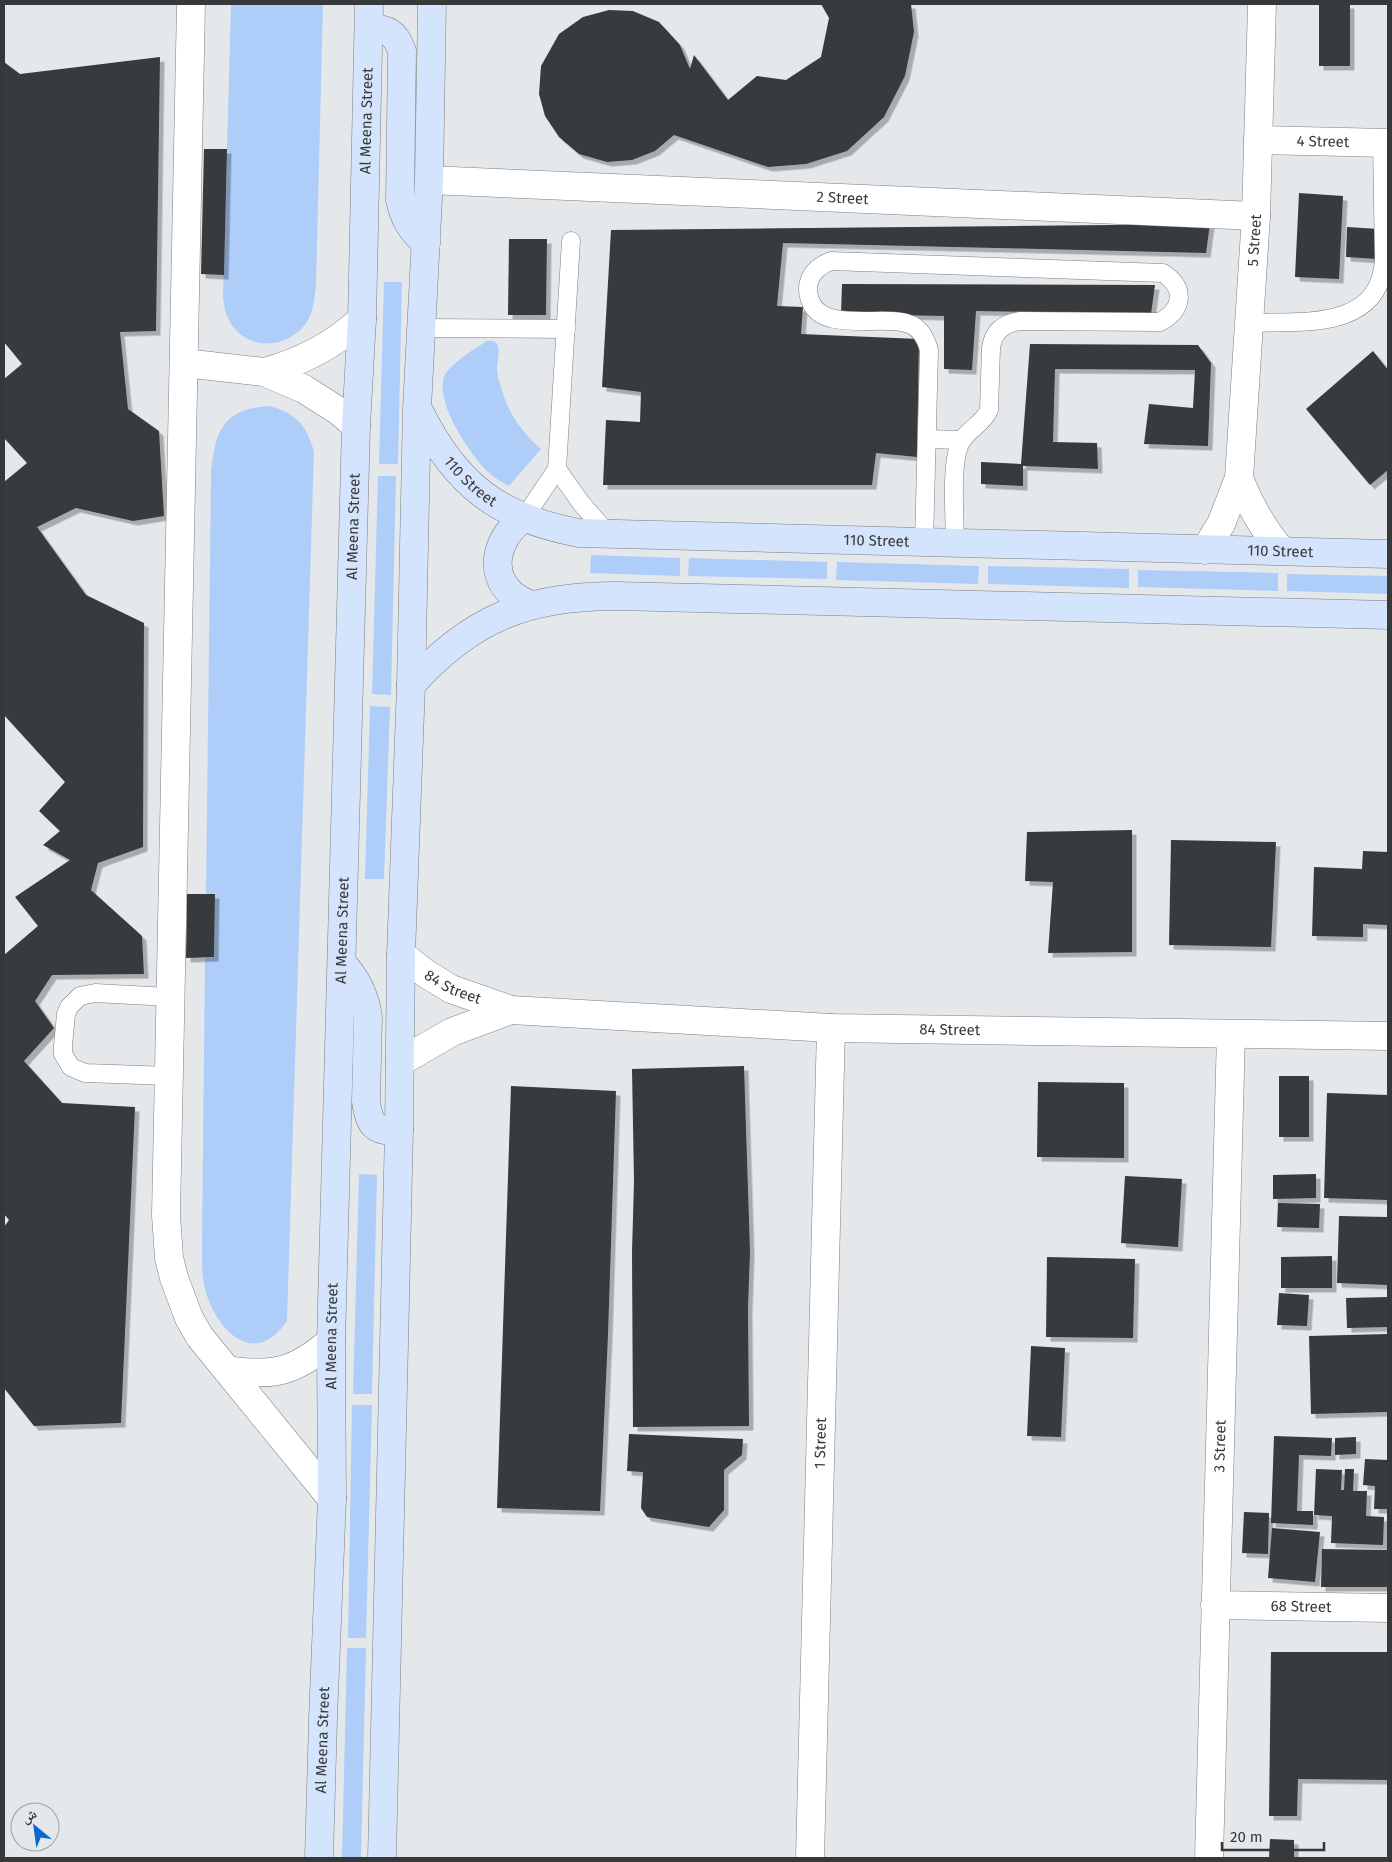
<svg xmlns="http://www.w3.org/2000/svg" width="1392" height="1862" viewBox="0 0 1392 1862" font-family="'Fira Sans','Noto Naskh Arabic',sans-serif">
<defs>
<filter id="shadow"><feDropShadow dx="4.5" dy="4.5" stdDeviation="0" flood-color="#0004"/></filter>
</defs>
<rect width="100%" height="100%" fill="#e5e8eb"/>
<g fill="#aecdf8">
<path d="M231 4H323L316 284C315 295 314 308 309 318 296 344 258 353 237 331 227 321 224 309 223 296Z"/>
<path d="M384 282H402L398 464H379Z"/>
<path d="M487 341C505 339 497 358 497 368 497 373 498 378 500 383 506 410 521 432 541 449L509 486C501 482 493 477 487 471 469 453 433 400 445 375 450 364 477 347 487 341Z"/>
<path d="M270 406C296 414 306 424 314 451L287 1321C255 1368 219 1333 206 1293 201 1276 202 1257 202 1240L205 958 214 957 215 895 206 894 211 473C215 431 223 408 270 406Z"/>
<path d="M378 476H396L391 695 372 694Z"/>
<path d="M591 555 680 558V576L590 573Z"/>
<path d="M689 558 827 562V579L688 576Z"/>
<path d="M837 562 979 566 978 584 836 580Z"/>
<path d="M988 566 1129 569V588L988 584Z"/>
<path d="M1138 570 1278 573V591L1138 587Z"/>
<path d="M1287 574 1388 576V594L1287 591Z"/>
<path d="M370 706 390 707 384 879H365Z"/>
<path d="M359 1174 377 1175 372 1394H353Z"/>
<path d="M352 1405H372L366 1638H348Z"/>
<path d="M347 1648H366L361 1858H342Z"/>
</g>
<g fill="#383a3d" filter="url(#shadow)">
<path d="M821 4H911L914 32 905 76 884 117 847 151 806 164 768 167 674 135 655 151 632 160 607 162 579 154 559 137 545 116 539 94 541 66 559 34 583 17 609 10 633 11 659 22 680 45 690 69 694 55 728 100 757 76 786 80 821 57 829 18Z"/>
<rect x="1319" y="4" width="31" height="62"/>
<path d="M160 57 156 331 120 332 128 409 159 431 164 516 133 521 76 508 37 527 86 595 144 623 143 847 98 863 91 890 142 936 144 974 52 975 35 1001 54 1028 24 1061 62 1103 135 1107 121 1423 34 1426 4 1388V1227L9 1220 4 1214V955L38 926 15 897 70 860 43 845 60 831 39 811 65 782 4 715V482L27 463 4 438V379L22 364 4 342V62L20 74Z"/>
<path d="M204 149H227L224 275 201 274Z"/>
<path d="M1299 193 1343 196 1339 279 1295 277Z"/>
<path d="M1210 224 1206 253 783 243 777 306 803 307 801 334 919 339 917 457 876 453 872 485H603L606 420 640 422 641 392 602 387 611 230Z"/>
<path d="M1347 227 1379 229 1377 259 1346 257Z"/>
<path d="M509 239H547L546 315H508Z"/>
<path d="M842 284 1155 285 1151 314 976 311 972 370 944 369V316L841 314Z"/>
<path d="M1030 344 1198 345 1211 363 1208 446 1144 444 1149 404 1193 408 1195 370 1055 369 1053 442 1097 443 1098 469 1023 466V486L981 484V462L1021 464Z"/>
<path d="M1373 351 1388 370V470L1370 485 1306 409Z"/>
<path d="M1132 830V952L1048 953 1053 882 1025 881 1027 832Z"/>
<path d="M1171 840 1276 842 1271 947 1169 945Z"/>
<path d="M1363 851 1388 852V925L1363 924V937L1312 936 1314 867 1362 869Z"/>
<path d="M187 894H215L214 957 186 958Z"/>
<path d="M744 1066 750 1251 748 1309 749 1426 633 1427 632 1252 634 1181 632 1069Z"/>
<rect x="1279" y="1076" width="30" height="61"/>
<path d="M1038 1082 1124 1083V1158L1037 1157Z"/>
<path d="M511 1086 616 1091 608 1335 600 1511 497 1508Z"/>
<path d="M1327 1093 1388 1095V1200L1324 1198Z"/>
<path d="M1316 1174V1198L1273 1199V1175Z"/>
<path d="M1125 1176 1182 1179 1178 1247 1121 1243Z"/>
<path d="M1278 1203 1320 1204 1319 1228 1277 1227Z"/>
<path d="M1339 1216 1388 1217V1285L1337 1283Z"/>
<path d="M1332 1256V1288H1281V1257Z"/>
<path d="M1047 1257 1135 1259 1133 1338 1046 1337Z"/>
<path d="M1279 1293 1309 1295 1307 1326 1277 1325Z"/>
<path d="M1388 1297V1327L1347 1328 1346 1298Z"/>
<path d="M1388 1334V1412L1311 1414 1309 1336Z"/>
<path d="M1031 1346 1065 1348 1061 1437 1027 1436Z"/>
<path d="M629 1434 743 1439 742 1455 724 1470V1510L709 1527 647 1517 641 1508 643 1472 627 1471Z"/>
<path d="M1274 1436 1332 1438 1331 1456 1299 1455 1297 1511H1313V1525L1271 1523Z"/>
<path d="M1356 1437V1454L1335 1455V1438Z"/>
<path d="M1365 1459 1388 1460V1509H1374L1375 1486 1363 1485Z"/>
<path d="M1316 1469 1342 1470 1341 1490H1344L1345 1469H1354L1353 1491H1367L1366 1516 1384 1517 1383 1545 1331 1543 1332 1516 1314 1515Z"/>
<path d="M1244 1512 1269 1513 1268 1554 1242 1553Z"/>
<path d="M1272 1528 1320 1532 1315 1582 1268 1578Z"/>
<path d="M1322 1549 1388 1550V1587H1321Z"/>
<path d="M1271 1652H1388V1780L1298 1779 1297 1816H1269Z"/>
<path d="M1270 1839 1294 1840V1858H1269Z"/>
</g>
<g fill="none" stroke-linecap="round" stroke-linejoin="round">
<g stroke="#7b7e81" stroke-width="19">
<g id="lane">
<path d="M1250 323C1301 321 1379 331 1384 261L1382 142"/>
<path d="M421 328 566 329"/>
<path d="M927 439 961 440"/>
<path d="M557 469 581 503 608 534"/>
<path d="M524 518 557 469 571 241"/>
<path d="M924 543 929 350C926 339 921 328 909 324 884 314 821 334 810 300 808 294 807 288 809 282 812 271 821 265 831 261L1163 273C1186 288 1183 310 1160 322L1020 321C1003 323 993 332 991 348L989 410C983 424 968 429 961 442 950 461 955 519 955 543"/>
<path d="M169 997 95 993 80 996 69 1007 66 1014 63 1046V1054L71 1067 85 1073 170 1076"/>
</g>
</g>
<g stroke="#7b7e81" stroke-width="29">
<g id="street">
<path d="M191 4 166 1215 169 1258 174 1278 189 1318 200 1337 332 1499"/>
<path id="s1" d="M1258 140 1388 143"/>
<path id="s2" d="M429 180 1256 216"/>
<path d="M184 363 264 372 304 389 340 412 356 426"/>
<path d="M264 372C302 362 333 346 362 319"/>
<path d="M1239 478C1250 506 1263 529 1282 551"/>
<path id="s3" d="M1205 550 1221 524 1239 478 1256 216 1262 4"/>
<path id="s4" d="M401 954 425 973 451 989 511 1010 831 1028 1388 1036"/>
<path d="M400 1062 452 1032 511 1010"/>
<path d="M227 1370C273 1377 295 1372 331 1341"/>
<path id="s5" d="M1215 1605 1388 1608"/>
<path id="s6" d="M810 1858 831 1028"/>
<path id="s7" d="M1209 1858 1231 1034"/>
</g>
</g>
<g stroke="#7b7e81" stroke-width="29">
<g id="secondary">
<path d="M369 28C388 29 395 32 402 51L400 200C404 218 411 231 426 243"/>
<path id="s8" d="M419 411C455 484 498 518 579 533L1388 554"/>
<path d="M524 518C498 535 486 573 513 595 518 599 525 602 530 605"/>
<path d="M411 685C471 618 527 596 617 596L1388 615"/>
<path d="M342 963C357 979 365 995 368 1017L366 1101C369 1124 374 1133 399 1130"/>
<path id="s9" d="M319 1858 323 1719 332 1499 331 1341 356 426 362 319 369 4"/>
<path d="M382 1858 399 1130 401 954 411 685 417 408 429 180 432 4"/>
</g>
</g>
<use href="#lane" stroke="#fff" stroke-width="18"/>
<use href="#street" stroke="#fff" stroke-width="28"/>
<use href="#secondary" stroke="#d3e4fc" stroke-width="28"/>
</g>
<g text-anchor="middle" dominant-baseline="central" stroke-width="5" stroke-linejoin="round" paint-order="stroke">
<g font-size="15" fill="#373839" stroke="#e5e8eb">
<text stroke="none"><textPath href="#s9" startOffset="1738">Al Meena Street</textPath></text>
<text stroke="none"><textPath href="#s1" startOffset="65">4 Street</textPath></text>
<text stroke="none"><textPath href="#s2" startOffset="414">2 Street</textPath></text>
<text stroke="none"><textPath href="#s3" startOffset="318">5 Street</textPath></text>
<text stroke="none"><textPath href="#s8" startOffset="88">110 Street</textPath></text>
<text stroke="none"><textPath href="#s9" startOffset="1332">Al Meena Street</textPath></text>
<text stroke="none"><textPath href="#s8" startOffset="508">110 Street</textPath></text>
<text stroke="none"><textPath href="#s8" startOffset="912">110 Street</textPath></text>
<text stroke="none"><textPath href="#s9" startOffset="928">Al Meena Street</textPath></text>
<text stroke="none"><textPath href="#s4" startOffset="62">84 Street</textPath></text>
<text stroke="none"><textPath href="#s4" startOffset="564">84 Street</textPath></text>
<text stroke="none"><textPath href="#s9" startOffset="522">Al Meena Street</textPath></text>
<text stroke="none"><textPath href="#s6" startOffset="415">1 Street</textPath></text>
<text stroke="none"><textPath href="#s7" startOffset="412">3 Street</textPath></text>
<text stroke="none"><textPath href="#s5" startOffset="86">68 Street</textPath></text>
<text stroke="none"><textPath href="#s9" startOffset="118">Al Meena Street</textPath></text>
</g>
</g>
<rect width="1392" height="1862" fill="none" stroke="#373839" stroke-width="10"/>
<g transform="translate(35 1827) rotate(331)"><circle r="24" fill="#e5e8eb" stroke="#9fa2a4"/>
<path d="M0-4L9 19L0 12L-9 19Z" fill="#0a69d1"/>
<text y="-8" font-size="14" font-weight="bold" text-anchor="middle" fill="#373839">ش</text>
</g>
<path d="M1222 1842v8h102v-8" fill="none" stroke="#373839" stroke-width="2.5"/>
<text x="1230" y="1842" font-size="15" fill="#373839" stroke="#e5e8eb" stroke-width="4" paint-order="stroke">20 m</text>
</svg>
